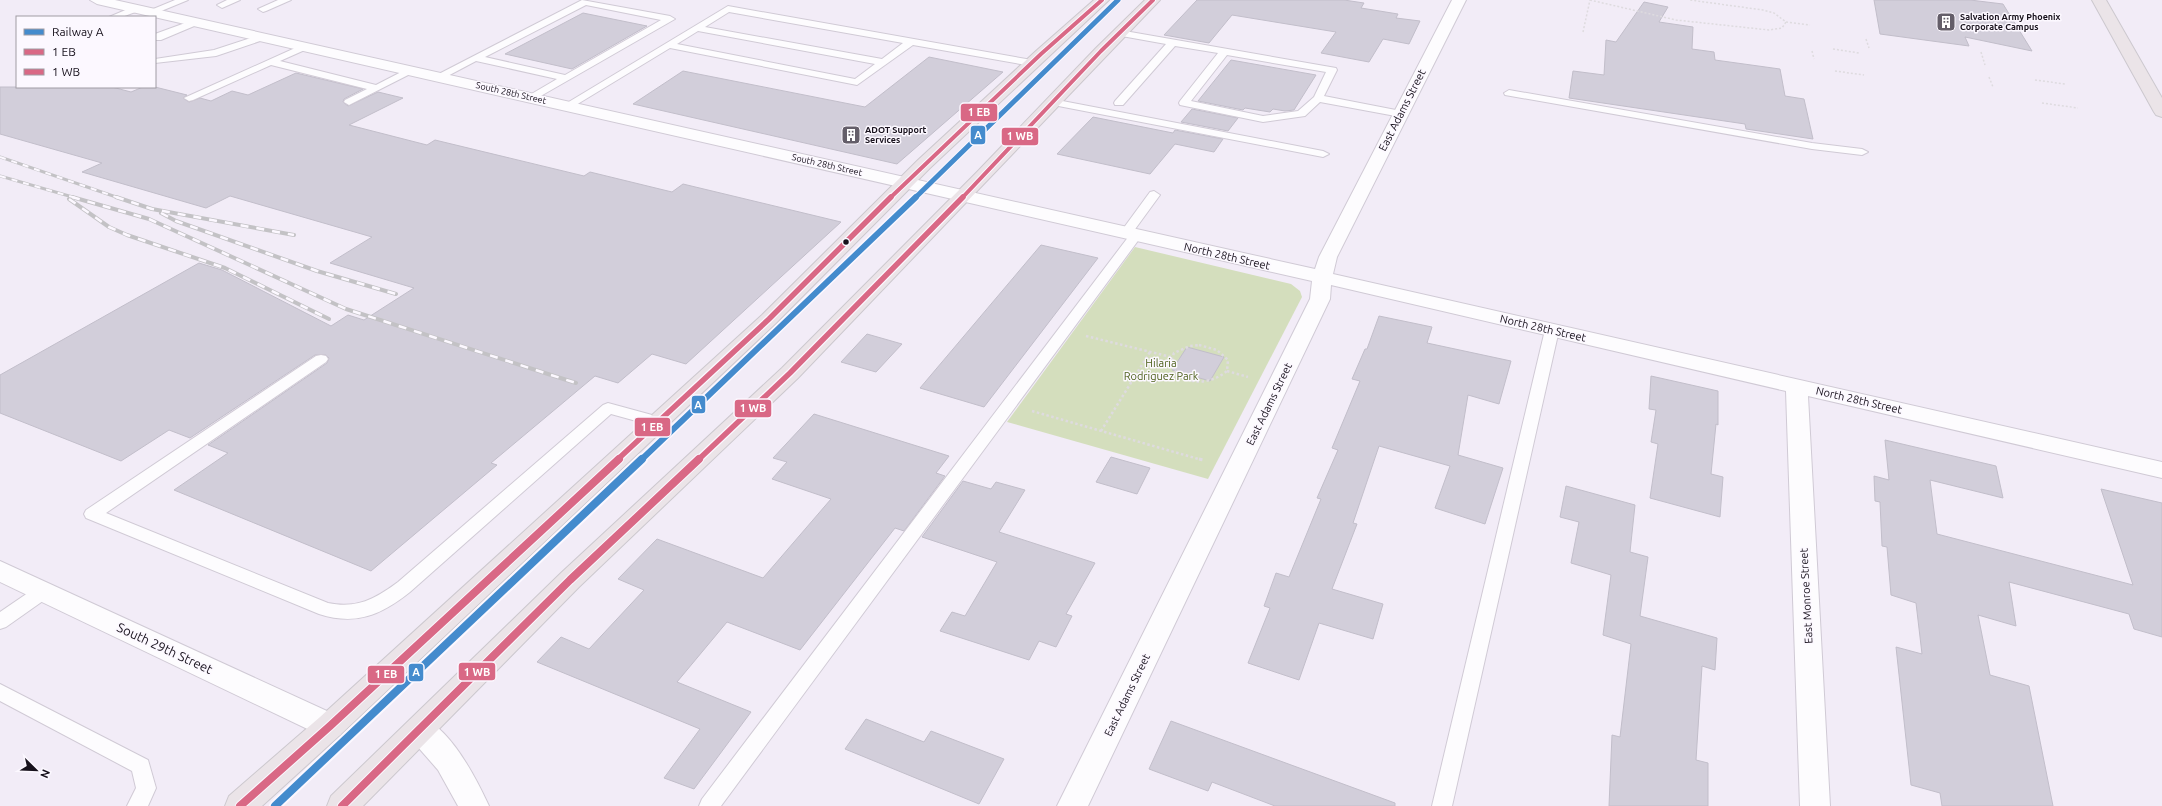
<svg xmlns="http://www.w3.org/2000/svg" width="2162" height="806" viewBox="0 0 2162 806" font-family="Ubuntu,sans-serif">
<rect width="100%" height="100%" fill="#f2ecf7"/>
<path fill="#d4debd" d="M1135 247 1291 284 1300 291 1302 297 1208 479 1007 422Z"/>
<g fill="#d2ceda" stroke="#c2beca">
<path d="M1197 0H1344L1364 3 1361 8 1398 14 1396 18 1420 21 1409 44 1383 39 1369 62 1321 53 1336 32 1232 15 1209 43 1164 35Z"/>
<path d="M1874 0H1970L2003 4 2032 51 1965 37 1969 46 1880 34Z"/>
<path d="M1644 2 1668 7 1659 22 1693 27 1692 49 1714 52 1715 60 1780 69 1785 96 1804 99 1813 139 1746 129 1745 124 1569 98 1573 71 1604 75 1606 40 1616 42Z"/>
<path d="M583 13 647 26 572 69 505 54Z"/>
<path d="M929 57 1003 72 897 164 633 104 683 71 865 107Z"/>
<path d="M1231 60 1316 75 1294 110 1285 111 1273 109 1270 112 1245 108 1243 110 1198 101Z"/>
<path d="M296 73 363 89 344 99 343 102 348 106 378 92 403 98 349 125 427 145 435 140 584 176 590 172 672 192 683 184 841 222 686 364 652 354 618 383 595 376 491 463 497 465 371 571 174 490 228 453 208 445 327 363 329 358 326 355H315L190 438 169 430 121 461 0 413V375L199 263 222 270 331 326 348 315 364 320 414 288 330 263 372 237 230 196 206 208 82 172 102 163 0 134V87H112L131 92 143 87H155L187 95 183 98 189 102 200 98 211 101 232 91 248 95Z"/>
<path d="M1192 109 1238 118 1228 131 1181 122Z"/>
<path d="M1093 117 1173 133 1175 130 1223 139 1214 152 1175 144 1150 174 1057 154Z"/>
<path d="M1041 245 1098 258 984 407 920 388Z"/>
<path d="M1379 316 1432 327 1427 343 1511 361 1499 404 1468 395 1458 455 1503 468 1485 524 1435 508 1450 466 1379 446 1353 523 1357 524 1332 589 1383 604 1373 639 1319 623 1299 680 1248 663 1270 608 1264 606 1276 573 1289 577 1321 499 1317 498 1338 450 1332 448 1360 381 1352 379 1365 349H1367Z"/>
<path d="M867 334 902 344 876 372 841 362Z"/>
<path d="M1187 347 1224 357 1210 381 1172 370Z"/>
<path d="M1651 376 1718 391V425L1716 424 1711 474 1723 477 1720 517 1650 498 1658 444 1651 442 1656 410 1649 409Z"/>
<path d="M814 414 949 456 936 473 945 476 904 531 895 528 800 650 727 622 677 682 751 712 694 789 664 778 700 729 537 662 561 637 589 649 644 590 618 579 657 539 763 578 831 499 772 479 787 462 773 458Z"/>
<path d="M1885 440 1996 466 2003 498 1930 480 1937 534 2133 585 2101 489 2162 503V637L2134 629 2129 614 2009 582 2016 626 1978 615 1990 675 2029 686 2053 806H1942L1940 793 1911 785 1896 647 1922 654 1916 603 1891 595 1887 547 1882 546 1880 502 1875 501 1874 476 1889 480Z"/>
<path d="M1111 457 1150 468 1137 494 1096 482Z"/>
<path d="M963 481 991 489 996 482 1025 490 999 532 1095 563 1066 614 1072 616 1056 647 1039 641 1029 660 940 631 952 612 965 616 997 562 922 537Z"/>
<path d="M1566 486 1635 505 1630 552 1648 557 1640 616 1717 638 1715 670 1702 666 1696 760 1708 763V806H1609L1612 735 1620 737 1631 644 1603 635 1611 575 1571 563 1579 522 1560 517Z"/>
<path d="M866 719 924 742 931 731 1004 759 979 804 845 749Z"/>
<path d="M1171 721 1395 803V806H1275L1212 782 1208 791 1149 769Z"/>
</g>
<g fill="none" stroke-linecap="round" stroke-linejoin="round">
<g stroke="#d0cad5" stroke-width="2">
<g id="service">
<path d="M175 0H188L154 14H148L146 12Z"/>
<path d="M227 0H240L222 8 217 5Z"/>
<path d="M278 0H291L266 11 263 12 258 9Z"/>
<path d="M582 0 670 16 675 19 532 101 527 98 528 96 557 79 476 61 442 79 438 80 433 77ZM586 5 661 20 565 75 485 57Z"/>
<path d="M135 6 140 9 138 11 122 17H109Z"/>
<path d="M728 6 1032 60 1037 63 1032 66 913 45 857 85 670 48 571 108 567 109 562 106ZM729 12 903 43 882 59 705 27ZM698 31 875 64 855 79 677 44Z"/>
<path d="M196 19 199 20V24L161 40H155V34Z"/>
<path d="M1119 30 1336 68 1337 70 1324 96 1401 111 1406 114 1401 117 1320 102 1305 116 1263 122 1180 105 1179 103 1180 101 1218 53 1175 46 1123 105H1115L1114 103 1115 101 1166 44 1116 35 1114 33ZM1227 55 1326 72 1314 97 1298 111 1263 116 1191 101Z"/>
<path d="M263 34 266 35V39L216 56 155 63V59L214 50Z"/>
<path d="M304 44 309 47 307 49 280 61 376 85 407 69H415L416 71 349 105 344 102 345 100 367 89 271 65 193 100 189 101 184 98Z"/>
<path d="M1509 90 1812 143 1862 149 1868 152 1862 155 1812 149 1505 95 1504 93Z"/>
<path d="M1052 99 1323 151 1329 154 1323 157 1048 104 1047 102 1048 100Z"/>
<path d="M1154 191 1160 195 1133 232H1140L1142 235 1140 238 721 806H699L702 799 1129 236H1122L1120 233 1150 192Z"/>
<path d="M1552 326 1559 330 1452 806H1432L1545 330Z"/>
<path d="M321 355 326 356 328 359 326 362 106 513 328 603C357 609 375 599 398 582L603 405 608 403 663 418 666 422 663 426 658 427 611 414 410 592C381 615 356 626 319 614L86 518 84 514 86 510 316 356Z"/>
<path d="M44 584 50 586 53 591 50 596 6 627 0 629V612L38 586Z"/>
<path d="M0 684 148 760 156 788 148 806H127L136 788 132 771 0 701Z"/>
</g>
</g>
<g stroke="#d0cad5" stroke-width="2">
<g id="minor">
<path d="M90 0H115L1315 269 1319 257 1452 0H1466L1337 257 1333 274 2162 462V478L1808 396 1830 806H1800L1786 391 1331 285 1330 299 1088 806H1057L1310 299 1312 281 97 4Z"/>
<path d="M0 561 340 717 345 726 340 735 330 738 320 735 0 582Z"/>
<path d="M420 717C450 727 476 778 489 806H458L438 770 410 738 405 729 410 720Z"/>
</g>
</g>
<g stroke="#ccc8ce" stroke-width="2">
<g id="primary">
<path d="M1094 0H1109L930 168 776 323 340 735 262 806H225L229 796 320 717 762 315 918 160 1036 51Z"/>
<path d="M1145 0H1160L798 378 579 587 363 806H327L331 796 561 573 782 368 977 172 1096 48Z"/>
<path d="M2092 0H2106L2162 98V117L2156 115 2154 112Z"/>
</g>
</g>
<g stroke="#dedbdf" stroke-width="1.5" stroke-dasharray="2 2" stroke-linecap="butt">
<path d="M1590 0 1676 20 1769 30 1782 28 1786 22 1774 13 1763 10 1690 0"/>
<path d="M1786 22 1810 25"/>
<path d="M1583 32 1590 0"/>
<path d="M1866 39 1869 48"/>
<path d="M1833 49 1859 53"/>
<path d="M1812 51 1814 59"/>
<path d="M1981 52 1985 65"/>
<path d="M1835 71 1864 75"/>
<path d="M1989 77 1993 87"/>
<path d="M2035 80 2065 84"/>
<path d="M2042 103 2078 108"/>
</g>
<g stroke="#dedbdf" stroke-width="2.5" stroke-dasharray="2.5 2.5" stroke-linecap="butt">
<path d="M1086 336 1171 357"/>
<path d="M1199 345 1217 350 1228 360 1227 371C1209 386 1182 386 1170 364L1174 353 1190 346Z"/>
<path d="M1227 371 1248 377"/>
<path d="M1032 411 1202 460"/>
<path d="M1101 431 1150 352"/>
</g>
<path stroke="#dedbdf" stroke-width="3" stroke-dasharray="3.5 3.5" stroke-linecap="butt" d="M1199 459 1204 460"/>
<use href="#service" fill="#fdfcfe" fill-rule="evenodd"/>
<use href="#minor" fill="#fdfcfe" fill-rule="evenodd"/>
<use href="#primary" fill="#ebe4e8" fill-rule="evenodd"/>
<g stroke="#c3c2c5" stroke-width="3">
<g id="rail-far1">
<path d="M0 157 119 198"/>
<path d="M0 176 76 198"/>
</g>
</g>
<g stroke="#c3c2c5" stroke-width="4">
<g id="rail">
<path d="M72 197 149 219 346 309 576 383"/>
<path d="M116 197 152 209 294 235"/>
<path d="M69 199 109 227 127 235 225 268 329 319"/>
<path d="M161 213 176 221 317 271 396 294"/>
</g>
</g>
<use href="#rail-far1" stroke="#fcf8ff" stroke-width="2" stroke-dasharray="6" stroke-linecap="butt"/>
<use href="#rail" stroke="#fcf8ff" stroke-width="2.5" stroke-dasharray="8" stroke-linecap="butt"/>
<g stroke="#fcf8ff" stroke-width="6">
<path id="bus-1-far2" d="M890 198 1041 54 1102 0"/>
</g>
<g stroke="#fcf8ff" stroke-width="8">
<path id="bus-1-far1" d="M617 460 769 319 891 197"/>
</g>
<g stroke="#fcf8ff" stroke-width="10">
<path id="bus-1" d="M240 806 330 726 619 459"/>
</g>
<g stroke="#fcf8ff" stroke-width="6">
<path id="bus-2-far2" d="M962 198 1101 51 1153 0"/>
</g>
<g stroke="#fcf8ff" stroke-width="8">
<path id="bus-2-far1" d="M698 460 790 373 963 197"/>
</g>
<g stroke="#fcf8ff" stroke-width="10">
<path id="bus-2" d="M342 806 570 580 699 459"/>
</g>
<use href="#bus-1-far2" stroke="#d96885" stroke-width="4"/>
<use href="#bus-1-far1" stroke="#d96885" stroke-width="5.5"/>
<use href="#bus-1" stroke="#d96885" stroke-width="8"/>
<use href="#bus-2-far2" stroke="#d96885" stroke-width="4"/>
<use href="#bus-2-far1" stroke="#d96885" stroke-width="5.5"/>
<use href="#bus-2" stroke="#d96885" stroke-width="8"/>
<g stroke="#fcf8ff" stroke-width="7">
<path id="rail-1-far2" d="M915 198 1118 0"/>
</g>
<g stroke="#fcf8ff" stroke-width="9">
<path id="rail-1-far1" d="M641 460 916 197"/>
</g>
<g stroke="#fcf8ff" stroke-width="12">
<path id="rail-1" d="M275 806 642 459"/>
</g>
<use href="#rail-1-far2" stroke="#448bcd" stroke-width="5"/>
<use href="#rail-1-far1" stroke="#448bcd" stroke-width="6"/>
<use href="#rail-1" stroke="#448bcd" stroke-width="8"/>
</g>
<defs>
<g id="building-square" transform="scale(1)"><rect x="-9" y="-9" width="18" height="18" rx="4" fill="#645e69" stroke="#fcf8ff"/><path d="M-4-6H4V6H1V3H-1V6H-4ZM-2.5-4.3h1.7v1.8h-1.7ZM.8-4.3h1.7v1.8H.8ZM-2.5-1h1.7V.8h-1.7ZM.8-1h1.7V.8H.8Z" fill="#fff"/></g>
</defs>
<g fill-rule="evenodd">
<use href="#building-square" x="1946" y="22"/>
<use href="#building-square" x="851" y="135"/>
</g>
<circle fill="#17111c" stroke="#fcf8ff" stroke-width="1.5" cx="846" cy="242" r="3.5"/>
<g text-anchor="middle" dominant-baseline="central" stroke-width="3" stroke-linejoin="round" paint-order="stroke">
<g font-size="9" font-weight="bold" fill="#17111c" stroke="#fcf8ff" text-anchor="start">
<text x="1960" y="17">Salvation Army Phoenix<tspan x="1960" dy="10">Corporate Campus</tspan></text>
<text x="865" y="130">ADOT Support<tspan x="865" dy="10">Services</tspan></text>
</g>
<g font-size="9" fill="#17111c" stroke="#fcf8ff">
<text transform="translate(511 93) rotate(13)">South 28th Street</text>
<text transform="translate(827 165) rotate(13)">South 28th Street</text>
</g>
<g font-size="11" fill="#17111c" stroke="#fcf8ff">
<text transform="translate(1402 110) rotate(-63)">East Adams Street</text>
<text transform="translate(1227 256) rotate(13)">North 28th Street</text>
<text transform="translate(1543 328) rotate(13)">North 28th Street</text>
<text transform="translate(1859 400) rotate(13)">North 28th Street</text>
<text transform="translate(1269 404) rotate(-64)">East Adams Street</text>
<text transform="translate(1806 596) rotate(-93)">East Monroe Street</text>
<text transform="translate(1127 695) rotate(-64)">East Adams Street</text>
</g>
<g font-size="11" fill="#4d601c" stroke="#fcf8ff">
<text x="1161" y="363">Hilaria<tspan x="1161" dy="13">Rodriguez Park</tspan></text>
</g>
<g font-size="13" fill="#17111c" stroke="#fcf8ff">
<text transform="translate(165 648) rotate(25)">South 29th Street</text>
</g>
</g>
<g stroke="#fcf8ff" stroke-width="1.5">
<rect x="960" y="103" width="38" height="19" rx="4" fill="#d96885"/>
<rect x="970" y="125" width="16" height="20" rx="4" fill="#448bcd"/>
<rect x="1001" y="127" width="38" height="19" rx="4" fill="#d96885"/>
<rect x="691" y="395" width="15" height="19" rx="4" fill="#448bcd"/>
<rect x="734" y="399" width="38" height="19" rx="4" fill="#d96885"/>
<rect x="634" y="417" width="37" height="20" rx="4" fill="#d96885"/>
<rect x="458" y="662" width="38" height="19" rx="4" fill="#d96885"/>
<rect x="408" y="663" width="16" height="19" rx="4" fill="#448bcd"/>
<rect x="367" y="665" width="38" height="19" rx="4" fill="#d96885"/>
</g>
<g font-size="11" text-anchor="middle" font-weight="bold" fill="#fff">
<text x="979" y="116">1 EB</text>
<text x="978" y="139">A</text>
<text x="1020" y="140">1 WB</text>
<text x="698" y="409">A</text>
<text x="753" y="412">1 WB</text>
<text x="652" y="431">1 EB</text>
<text x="477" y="676">1 WB</text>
<text x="416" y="676">A</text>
<text x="386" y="678">1 EB</text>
</g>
<rect x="16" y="16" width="140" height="72" fill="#fcf8ff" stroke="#a09ca4"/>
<rect x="24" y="29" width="20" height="6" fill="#448bcd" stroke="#a09ca4"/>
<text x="52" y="36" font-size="12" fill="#17111c">Railway A</text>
<rect x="24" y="49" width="20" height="6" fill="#d96885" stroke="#a09ca4"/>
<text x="52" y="56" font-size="12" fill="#17111c">1 EB</text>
<rect x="24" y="69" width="20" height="6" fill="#d96885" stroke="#a09ca4"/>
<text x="52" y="76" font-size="12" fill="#17111c">1 WB</text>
<g transform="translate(36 770) rotate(113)" stroke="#fcf8ff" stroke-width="3" paint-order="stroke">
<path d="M0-3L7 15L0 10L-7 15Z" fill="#17111c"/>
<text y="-6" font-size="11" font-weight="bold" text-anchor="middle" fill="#17111c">N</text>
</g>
</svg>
